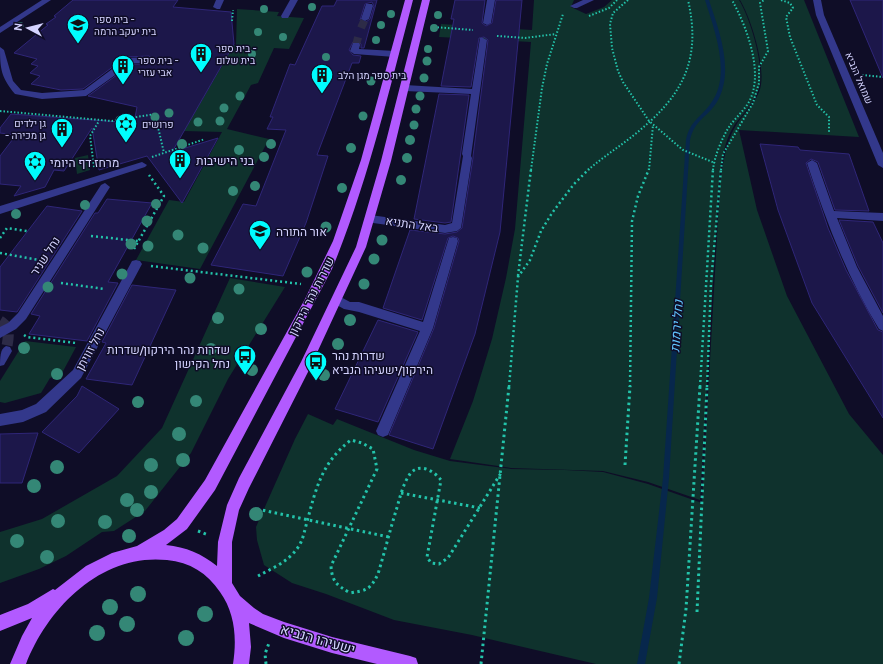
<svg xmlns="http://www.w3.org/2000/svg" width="883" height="664" viewBox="0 0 883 664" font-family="Cabin,Heebo,sans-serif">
<rect width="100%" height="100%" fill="#0f0d27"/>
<g fill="#0f322d">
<path d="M534 0H574L571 7 586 14 604 7 612 0H739C750 17 767 72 758 91 753 104 743 114 735 124 723 142 722 163 719 183L700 500 648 482 603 471 511 468 450 459 473 401 492 339 506 278 515 229 531 42 439 37 441 24 532 30Z"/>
<path d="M740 0H804L859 137 739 130 757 210 787 296 849 414 883 455V664H596L472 635 394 620 326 594 292 583 264 565 257 540 256 527 295 439 308 414 333 425 337 419 414 450 450 461 511 469 565 470 603 472 648 484 702 503 720 183C723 164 725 145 735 127 742 115 754 105 759 92 768 71 751 18 740 0Z"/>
<path d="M237 9 279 12 277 16 304 18 289 49 274 48 258 83 251 85 227 129 269 139 200 269 136 260 169 200 184 202 222 132 184 131 234 45H236Z"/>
<path d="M88 155 90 170 77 174 75 158Z"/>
<path d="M230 278 285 287 228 379 191 453 145 511 114 531 102 532 66 556 39 569 0 583V532L42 519 117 476 162 428Z"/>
<path d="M25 341 76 347 61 375 50 378 41 393 5 403 0 402V381Z"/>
</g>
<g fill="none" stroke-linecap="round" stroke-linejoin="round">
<path fill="#07274c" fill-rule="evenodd" d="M705 0H709C719 31 735 71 717 102 707 118 695 119 690 140L669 478 657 598 645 664H637L649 598 663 478 686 140C690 120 701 118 711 103 732 75 714 29 705 0Z"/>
</g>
<g fill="#1c174a" stroke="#2f2678" fill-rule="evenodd">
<path d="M73 0H178L173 7 231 12 234 44 172 152 218 138 182 203 147 156 99 170 92 128 64 171 54 170 45 187 14 196 21 186 0 184V156L16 135 0 133V128L11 114 134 123 137 107 88 96 132 64H149L154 60 149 56 126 57 83 89 61 90 31 84 40 76 30 73 38 66 31 64 37 59 14 53 48 25 46 24 56 17 54 16Z"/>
<path d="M337 0H377L364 48H361V44L359 42H353L349 50 353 55 361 56 359 63H352L317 155 328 156 306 223 283 276 211 265 243 204 256 206 286 130 267 129 273 117H270L290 64 295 65 322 6H334ZM372 2 374 6 370 19 366 22 360 20 365 4Z"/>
<path d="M455 0H485L482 23 486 26 492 23 496 0H522L500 232 475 334 433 449 389 435 434 328 459 241 458 238 453 236 448 238 422 320 383 308 410 230 445 234 457 232 462 228 473 158V156L488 40 484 37 479 38 471 87 441 86 454 19H451Z"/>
<path d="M850 0H883V78Z"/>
<path d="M439 94 469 95 451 222 445 223 414 219Z"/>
<path d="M760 144 798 147 800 150 849 154 869 211 835 210 818 162 811 159 806 163 828 228 846 270 878 330 883 332V418L812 303 778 210Z"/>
<path d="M107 199 152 203 108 282 118 283 87 341 29 334 40 316 31 314 95 213H98Z"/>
<path d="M47 206 82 211 17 312 0 310V267Z"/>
<path d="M839 220 873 222 883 243V313L858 266Z"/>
<path d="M132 285 176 290 132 385 86 379 106 343 102 342Z"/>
<path d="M378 320 418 332 378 422 335 409Z"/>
<path d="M82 386 119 409 79 453 42 432 77 396Z"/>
<path d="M38 433 22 483H0V434Z"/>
</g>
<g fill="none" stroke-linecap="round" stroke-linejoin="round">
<g stroke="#2d2b47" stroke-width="8" stroke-dasharray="8 4.5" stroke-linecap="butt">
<path d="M361 28 365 19"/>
<path d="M356 45 359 34"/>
</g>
<path stroke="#2d2b47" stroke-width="11" stroke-dasharray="11 5.5" stroke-linecap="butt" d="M0 321C12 328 8 340 6 351"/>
<g stroke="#23c3aa" stroke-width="2" stroke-dasharray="1.5 2" stroke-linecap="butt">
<path d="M628 0 613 13 610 24 612 48 618 71 623 82 649 121 683 150 715 163"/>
<path d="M781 0 790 3 793 8 786 17 790 37 817 105 829 117V132"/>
<path d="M589 16 609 8 617 0"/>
<path d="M232 21 233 10"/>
<path d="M434 27 473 30"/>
<path d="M497 36 525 38 556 34"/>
<path d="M862 75 883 77"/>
<path d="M0 111 112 121 155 114 164 153"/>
<path d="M152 157 205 139"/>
<path d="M94 167 90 136 99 121"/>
<path d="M531 170 542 88 547 64 563 14"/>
<path d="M588 170C603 157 619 147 634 135 682 97 702 61 688 0"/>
<path d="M649 170 653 125"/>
<path d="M713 170C714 157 723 135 731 124 736 118 742 112 747 105 766 77 747 27 732 0"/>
<path d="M721 170 723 154 753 103 759 83V67L768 51 760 3 764 0"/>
</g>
<g stroke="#23c3aa" stroke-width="2.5" stroke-dasharray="2 3" stroke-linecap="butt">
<path d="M91 236 138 241"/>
<path d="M0 238 7 228 27 231"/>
<path d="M134 249 164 196 149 175"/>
<path d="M0 253 39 260"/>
<path d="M151 266 301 284"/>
<path d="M518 276 531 169"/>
<path d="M61 283 105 289"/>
<path d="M24 335 27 337 76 343"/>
<path d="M509 387 518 277 530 260 541 231 552 213 574 184 589 169"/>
<path d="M630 387 632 221 638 196 649 169"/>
<path d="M700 387 713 169"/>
<path d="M707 387 711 283 721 169"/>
</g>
<g stroke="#23c3aa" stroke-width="3" stroke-dasharray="2.5 3.5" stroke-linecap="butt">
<path d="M625 465 630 386"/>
<path d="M401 493 480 508"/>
<path d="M257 509 389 537"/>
<path d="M198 531 208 535"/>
<path d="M258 576C271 569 287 562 296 550 303 542 304 532 307 522 316 488 322 462 351 440L362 443 373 449 377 469 331 566C332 582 337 585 350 593 367 590 370 590 378 574 384 554 389 534 395 514 399 502 402 485 410 474 419 462 434 471 441 480L427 557 431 563 439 564 448 558 501 473"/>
<path d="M697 612 707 386"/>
<path d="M266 664 265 654 269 643"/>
<path d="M481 664 509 386"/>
<path d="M679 664 686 609 700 386"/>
</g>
<g fill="#33388b" fill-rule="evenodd">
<path d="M42 0H51L0 33V27Z"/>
<path d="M216 0H224L220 9H217L213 7Z"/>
<path d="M290 0H298L288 18H282L281 16Z"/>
<path d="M487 0H495L491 23 487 25 483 23Z"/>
<path d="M583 0H594L577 8H574L570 6Z"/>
<path d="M813 0H821L824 15 883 153V168L878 165 816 15Z"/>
<path d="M366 4H372L373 6 369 19 365 21 361 19Z"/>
<path d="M480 38H483L487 40 471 156 472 158 461 228 457 231 445 233 366 222 365 219 366 216 370 215 445 225 452 223 463 156 462 154 471 94 405 91 401 88 405 85 472 89Z"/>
<path d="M353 43H359L360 45 359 49 395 51 399 54 395 57 354 54 350 51Z"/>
<path d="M0 47 4 50 13 81 21 90 42 93 84 90 127 58 148 57 152 60 148 63H132L86 96 42 99 15 94C1 77 0 69 0 47Z"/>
<path d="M812 160 817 163 834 211 883 213V221L837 218 857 267 883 316V331L879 329C847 277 826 221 807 163Z"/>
<path d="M142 162 147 165 145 167 0 214V206Z"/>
<path d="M105 183 110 187 26 319 16 329 0 338V327L8 323 18 313 101 185Z"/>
<path d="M453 237 457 238 458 241 433 328 388 435 383 437 378 435 376 431 420 331 359 312 344 309 333 303 331 300 333 297 337 295 350 302H359L423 322 448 241 449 238Z"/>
<path d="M136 260 140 261 142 264 81 378 46 412 23 422 0 426V414L22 410 36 404 73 370 132 261Z"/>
<path d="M6 346 10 347 12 351 4 365 0 366C0 358 0 349 6 346Z"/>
</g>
<path fill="#b25aff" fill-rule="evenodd" d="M405 0H413C389 91 368 182 332 269L215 490 187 529 166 545C186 547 202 554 217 566L218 542 227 505 239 478 301 362 356 247 381 161 422 0H430L391 161 366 247 309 370 249 488 239 510 232 542V583L240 596 254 608 263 614 284 622 332 637 410 656 416 658 418 664H377L332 653 284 638 249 623 251 647 249 664H233C237 638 235 613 220 592 207 573 190 562 167 560 102 553 48 607 26 664H10L22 636 32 618 0 631V615L28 604 53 589 55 590 86 566 112 553 137 546 164 530 177 519 205 480 305 299 333 241 361 160Z"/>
</g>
<g fill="#348776">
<circle cx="312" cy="7" r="4"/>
<circle cx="264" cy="9" r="4"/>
<circle cx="391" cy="14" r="4"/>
<circle cx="438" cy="15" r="4"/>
<circle cx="381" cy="25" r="4"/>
<circle cx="20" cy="26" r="4"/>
<circle cx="434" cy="28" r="4"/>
<circle cx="258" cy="32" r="4"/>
<circle cx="283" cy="37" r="4"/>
<circle cx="376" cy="40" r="4"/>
<circle cx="428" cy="49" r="4"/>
<circle cx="252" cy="54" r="4"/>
<circle cx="326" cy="57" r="4"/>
<circle cx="427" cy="61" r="4.5"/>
<circle cx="424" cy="78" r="4.5"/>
<circle cx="371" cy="81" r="4.5"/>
<circle cx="240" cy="96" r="4.5"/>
<circle cx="420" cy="96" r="4.5"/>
<circle cx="224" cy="108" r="4.5"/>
<circle cx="416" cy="109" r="4.5"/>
<circle cx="169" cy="113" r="4.5"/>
<circle cx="363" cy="116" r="4.5"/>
<circle cx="155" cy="117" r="4.5"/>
<circle cx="120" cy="120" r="4.5"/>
<circle cx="220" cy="121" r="4.5"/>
<circle cx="198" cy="122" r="4.5"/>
<circle cx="414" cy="125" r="4.5"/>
<circle cx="410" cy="140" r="5"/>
<circle cx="182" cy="144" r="5"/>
<circle cx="271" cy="144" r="5"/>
<circle cx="351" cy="148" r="5"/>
<circle cx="239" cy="150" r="5"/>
<circle cx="264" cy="157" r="5"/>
<circle cx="407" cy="158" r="5"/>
<circle cx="401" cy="180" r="5"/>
<circle cx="255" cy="186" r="5"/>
<circle cx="342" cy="188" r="5"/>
<circle cx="233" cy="191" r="5"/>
<circle cx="156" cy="204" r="5"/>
<circle cx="85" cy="205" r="5"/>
<circle cx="16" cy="214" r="5"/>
<circle cx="147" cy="221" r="5.5"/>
<circle cx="326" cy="227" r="5.5"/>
<circle cx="178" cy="235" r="5.5"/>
<circle cx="382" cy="240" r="5.5"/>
<circle cx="131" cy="244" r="5.5"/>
<circle cx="148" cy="246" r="5.5"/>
<circle cx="203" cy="248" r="5.5"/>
<circle cx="374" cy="259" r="5.5"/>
<circle cx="307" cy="272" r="5.5"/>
<circle cx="122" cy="274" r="5.5"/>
<circle cx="190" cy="278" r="5.5"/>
<circle cx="364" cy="284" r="5.5"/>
<circle cx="48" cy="287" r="5.5"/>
<circle cx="239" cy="289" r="5.5"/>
<circle cx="218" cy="318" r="6"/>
<circle cx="350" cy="320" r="6"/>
<circle cx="261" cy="329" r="6"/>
<circle cx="338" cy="344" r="6"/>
<circle cx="24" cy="348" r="6"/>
<circle cx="211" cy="349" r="6"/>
<circle cx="252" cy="370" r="6"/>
<circle cx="57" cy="374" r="6"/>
<circle cx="324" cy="375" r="6"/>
<circle cx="196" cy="401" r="6"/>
<circle cx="138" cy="402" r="6"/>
<circle cx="179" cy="434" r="7"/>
<circle cx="183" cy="460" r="7"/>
<circle cx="151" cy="465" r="7"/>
<circle cx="57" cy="467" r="7"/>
<circle cx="34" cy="486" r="7"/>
<circle cx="151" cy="492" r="7"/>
<circle cx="127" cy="500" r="7"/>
<circle cx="137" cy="510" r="7"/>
<circle cx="256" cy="514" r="7"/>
<circle cx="58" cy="521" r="7"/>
<circle cx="105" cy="522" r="7"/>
<circle cx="129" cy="536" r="7"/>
<circle cx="17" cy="541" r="7"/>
<circle cx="47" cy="557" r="7"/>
<circle cx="138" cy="594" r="8"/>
<circle cx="110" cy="607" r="8"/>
<circle cx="205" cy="614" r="8"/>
<circle cx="127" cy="624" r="8"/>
<circle cx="97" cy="633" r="8"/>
<circle cx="186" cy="638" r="8"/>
</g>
<defs>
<g id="school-pin" transform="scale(1.15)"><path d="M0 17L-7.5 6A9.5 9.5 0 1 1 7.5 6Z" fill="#00fdfe" stroke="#0f0d27"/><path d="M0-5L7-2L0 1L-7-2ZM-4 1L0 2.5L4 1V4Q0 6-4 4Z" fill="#111"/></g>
<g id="building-pin" transform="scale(1.15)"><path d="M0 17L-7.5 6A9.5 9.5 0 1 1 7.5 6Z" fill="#00fdfe" stroke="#0f0d27"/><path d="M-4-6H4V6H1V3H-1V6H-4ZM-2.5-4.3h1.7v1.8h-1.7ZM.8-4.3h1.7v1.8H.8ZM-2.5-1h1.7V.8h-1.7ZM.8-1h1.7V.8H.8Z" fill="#111"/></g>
<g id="synagogue-pin" transform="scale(1.15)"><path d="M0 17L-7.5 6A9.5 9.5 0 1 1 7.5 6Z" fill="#00fdfe" stroke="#0f0d27"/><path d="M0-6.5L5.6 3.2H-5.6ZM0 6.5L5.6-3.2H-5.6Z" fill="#111"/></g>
<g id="bus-pin" transform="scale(1.15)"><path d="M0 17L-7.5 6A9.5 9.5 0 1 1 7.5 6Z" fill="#00fdfe" stroke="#0f0d27"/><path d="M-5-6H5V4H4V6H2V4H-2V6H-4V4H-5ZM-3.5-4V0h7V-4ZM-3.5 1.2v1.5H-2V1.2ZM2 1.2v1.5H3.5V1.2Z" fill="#111"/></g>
</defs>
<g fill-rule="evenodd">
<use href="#school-pin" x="78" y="25"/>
<use href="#building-pin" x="201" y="54"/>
<use href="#building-pin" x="123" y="66"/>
<use href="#building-pin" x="322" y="75"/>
<use href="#synagogue-pin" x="126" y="124"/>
<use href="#building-pin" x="62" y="129"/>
<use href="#building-pin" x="180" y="160"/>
<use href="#synagogue-pin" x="35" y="162"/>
<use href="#school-pin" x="260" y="231"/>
<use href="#bus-pin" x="245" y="356"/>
<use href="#bus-pin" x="316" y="362"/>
</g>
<g text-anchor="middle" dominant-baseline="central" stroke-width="3" stroke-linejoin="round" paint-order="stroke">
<g font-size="10" fill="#d4d3ff" stroke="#0f0d27" text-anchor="start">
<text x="94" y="19">בית ספר -<tspan x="94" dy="12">בית יעקב הרמה</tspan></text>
<text x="216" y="48">בית ספר -<tspan x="216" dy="12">בית שלום</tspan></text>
<text x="138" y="60">בית ספר -<tspan x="138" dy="12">אבי עזרי</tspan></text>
<text x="338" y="75">בית ספר מגן הלב</text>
<text x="46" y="123" text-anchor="end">גן ילדים<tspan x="46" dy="12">- גן מכירה</tspan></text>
<text x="142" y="124">פרושים</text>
</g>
<g font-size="10" fill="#d4d3ff" stroke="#0f0d27">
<text transform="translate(859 78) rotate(67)">שמואל הנביא</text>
</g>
<g font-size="12" fill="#d4d3ff" stroke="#0f0d27" text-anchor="start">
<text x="196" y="160">בני הישיבות</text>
<text x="50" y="162">מרחז דף היומי</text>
<text x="276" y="231">אור התורה</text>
<text x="230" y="349" text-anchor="end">שדרות נהר הירקון/שדרות<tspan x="230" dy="14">נחל הקישון</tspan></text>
<text x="332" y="355">שדרות נהר<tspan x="332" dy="14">הירקון/ישעיהו הנביא</tspan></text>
</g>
<g font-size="12" fill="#d4d3ff" stroke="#0f0d27">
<text transform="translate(412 224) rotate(8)">באל התניא</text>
<text transform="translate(45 256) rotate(-57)">נחל שניר</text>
<text transform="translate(311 296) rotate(-63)">שדרות נהר הירקון</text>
<text transform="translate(90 349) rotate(-61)">נחל זוויתן</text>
</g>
<g font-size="13" font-style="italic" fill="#61c5ff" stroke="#0f0d27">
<text transform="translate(676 326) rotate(-86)">נחל ירמות</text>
</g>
<g font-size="14" fill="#d4d3ff" stroke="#0f0d27">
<text transform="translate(318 639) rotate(16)">ישעיהו הנביא</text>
</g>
</g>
<g transform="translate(28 28) rotate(277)" stroke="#0f0d27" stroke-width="3" paint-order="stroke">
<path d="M0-3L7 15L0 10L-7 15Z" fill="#d4d3ff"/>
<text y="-6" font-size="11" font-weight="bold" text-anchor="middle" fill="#d4d3ff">N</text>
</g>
</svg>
